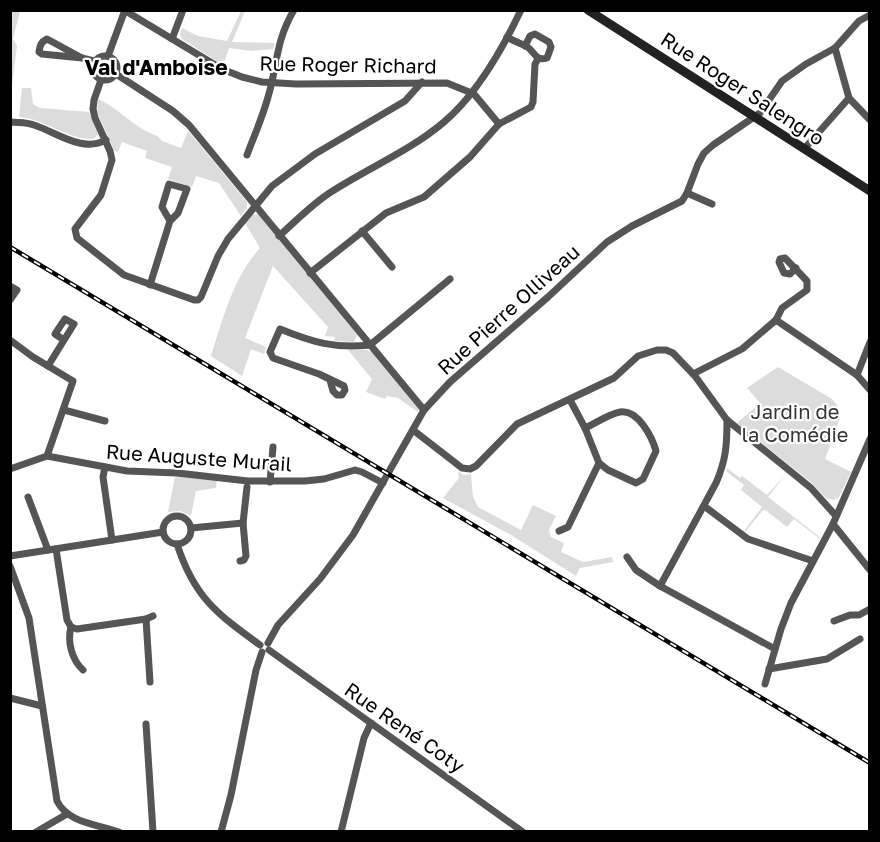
<svg xmlns="http://www.w3.org/2000/svg" width="880" height="842" viewBox="0 0 880 842" font-family="'Golos Text',sans-serif">
<rect width="100%" height="100%" fill="#fff"/>
<g fill="#dcdcdc">
<path d="M11 10 20 11 13 39 17 46 11 93 12 100H11Z"/>
<path d="M241 11H245L232 42 275 43 273 49 252 51 229 48 223 65 182 39 180 34 182 28 198 36 227 41Z"/>
<path d="M22 88H31L33 104 40 108 89 112 98 134 94 139C67 140 46 119 19 117Z"/>
<path d="M98 99C116 107 129 122 146 131 153 135 157 134 162 141L181 148 188 131 190 133 247 202V208L241 216 219 183 196 176 192 187 168 179 172 167 145 158 147 151 122 142 118 152 114 150 97 112Z"/>
<path d="M258 214 357 335 354 342 334 341 335 337 325 336 328 327 273 266 245 338 266 347 264 354 251 349 242 376 211 356C223 318 233 278 260 248L245 223 251 215Z"/>
<path d="M348 350H367L372 352 418 409V412L398 398 387 396 385 399 366 392 372 379Z"/>
<path d="M778 367 832 399C834 402 837 404 838 407 844 418 829 447 825 459L851 472 839 497 834 500 826 498 812 483 737 423 760 403 747 388Z"/>
<path d="M727 468 740 478 742 476 767 495 786 474 768 497 821 538 820 539 794 519 787 527 764 509 745 532 744 531 762 507 741 490 744 485 726 471Z"/>
<path d="M458 471 463 475 471 474 473 497 478 507 521 530 533 505 556 516 549 530 551 537 564 543 561 552 583 562 612 557 613 562 580 568 576 576 511 535 443 498 459 478Z"/>
<path d="M183 476 217 479 216 488 196 491 191 516 180 511 168 512 175 477Z"/>
</g>
<g fill="none" stroke-linecap="round" stroke-linejoin="round">
<g stroke="#555" stroke-width="7">
<path d="M124 10 222 69 242 77 262 82 296 84 447 83 474 94 499 124"/>
<path d="M507 37C513 41 520 43 526 46 535 51 535 62 547 58L551 47 549 42 535 34 530 36 525 46"/>
<path d="M172 39 183 10"/>
<path d="M835 48 849 98 870 120"/>
<circle cx="105" cy="68" r="12"/>
<path d="M108 56 125 10"/>
<path d="M82 58 42 54 39 52C40 45 41 42 47 39L82 58 94 61"/>
<path d="M116 74 173 111 189 125 424 410"/>
<path d="M101 80 94 100 93 109 95 118 110 151 112 160 101 195 75 229 77 238 124 275 194 300H198L201 297 218 256 228 239 272 186 315 154 405 101 422 82"/>
<path d="M10 122C19 123 26 122 34 125 56 132 82 153 106 140"/>
<path d="M804 149 849 98"/>
<path d="M247 155C254 136 263 116 268 97 278 64 275 42 294 10"/>
<path d="M687 193 712 204"/>
<path d="M362 231 392 267"/>
<path d="M279 236C296 221 312 204 331 192 368 168 410 151 444 122 477 94 502 50 521 10"/>
<path d="M310 273 386 213 424 197 470 157 499 124 531 107 533 102 535 64 538 59"/>
<path d="M150 285 170 221 178 213 187 189 169 184 162 207 170 221"/>
<path d="M10 286 17 290 10 300"/>
<path d="M776 320 782 308 807 290V281L785 258 780 259 779 262 784 273 790 274 796 268"/>
<path d="M776 320 857 375 870 390"/>
<path d="M10 340 33 357 73 381 47 456"/>
<path d="M48 366 74 324 65 319 55 334 64 340"/>
<path d="M693 374 742 349 776 320"/>
<path d="M857 375 870 342"/>
<path d="M330 380 333 391 337 395H342L345 390 344 386 319 374 273 358 270 352 280 329C312 342 335 349 370 345L450 279"/>
<path d="M64 410 105 421"/>
<path d="M727 420C727 445 726 460 716 483L660 586 775 649"/>
<path d="M585 428C596 423 609 414 620 412 638 409 652 437 656 451L643 479 636 483 608 470 599 463"/>
<path d="M413 430 462 468 470 469 476 466 517 424 614 378 638 356 657 350H666L673 353 695 376 727 420 811 488 836 516"/>
<path d="M105 467 103 477 112 540"/>
<path d="M10 469 47 456 127 471 177 473 248 481H305L324 479 355 470 362 472 383 483"/>
<path d="M270 482 273 447"/>
<path d="M28 497 48 550"/>
<path d="M704 506 748 539 813 561"/>
<circle cx="177" cy="530" r="14"/>
<path d="M833 524 870 570"/>
<path d="M191 528 243 523"/>
<path d="M559 531 568 527 599 463 585 428 570 400"/>
<path d="M177 544C194 597 217 614 260 645"/>
<path d="M56 549 67 620 71 627 77 629 146 619 153 616"/>
<path d="M10 556 163 532"/>
<path d="M627 557 636 570 660 586"/>
<path d="M240 561 244 560 246 556 243 523 247 487"/>
<path d="M10 566 29 618 57 801C68 823 97 824 119 832"/>
<path d="M146 619 150 682"/>
<path d="M834 621 850 615H859L870 609"/>
<path d="M71 627C67 642 72 660 83 670"/>
<path d="M268 643 278 625 320 579 353 535 424 410 450 382 548 297 607 242 632 226 682 201 687 193 698 164 704 153 713 145 760 113 782 81 806 64 835 48 859 21 870 15"/>
<path d="M269 650 523 832"/>
<path d="M769 669 827 659 860 639"/>
<path d="M765 684 781 629 791 603 833 524 870 439"/>
<path d="M10 698 42 706"/>
<path d="M146 724 153 832"/>
<path d="M36 832 67 814"/>
<path d="M221 832 231 795 256 670 262 652"/>
<path d="M341 832 364 738 371 723"/>
</g>
<path stroke="#222" stroke-width="9" d="M588 10 870 191"/>
<g stroke="#000" stroke-width="4.5">
<path id="rail" d="M10 247 870 763"/>
</g>
<use href="#rail" stroke="#fff" stroke-width="2" stroke-dasharray="7" stroke-linecap="butt"/>
</g>
<g text-anchor="middle" dominant-baseline="central" stroke-width="4.5" stroke-linejoin="round" paint-order="stroke">
<g font-size="20" fill="#000" stroke="#fff">
<text transform="translate(348 64) rotate(1)">Rue Roger Richard</text>
<text transform="translate(743 88) rotate(33)">Rue Roger Salengro</text>
<text transform="translate(508 309) rotate(-42)">Rue Pierre Olliveau</text>
<text transform="translate(199 457) rotate(4)">Rue Auguste Murail</text>
<text transform="translate(405 727) rotate(35)">Rue René Coty</text>
</g>
<g font-size="20" fill="#333" stroke="#fff">
<text x="795" y="411">Jardin de<tspan x="795" dy="23">la Comédie</tspan></text>
</g>
<g font-size="21" font-weight="bold" fill="#000" stroke="#fff">
<text x="156" y="67">Val d'Amboise</text>
</g>
</g>
<rect width="880" height="842" fill="none" stroke="#000000" stroke-width="24"/>
</svg>
